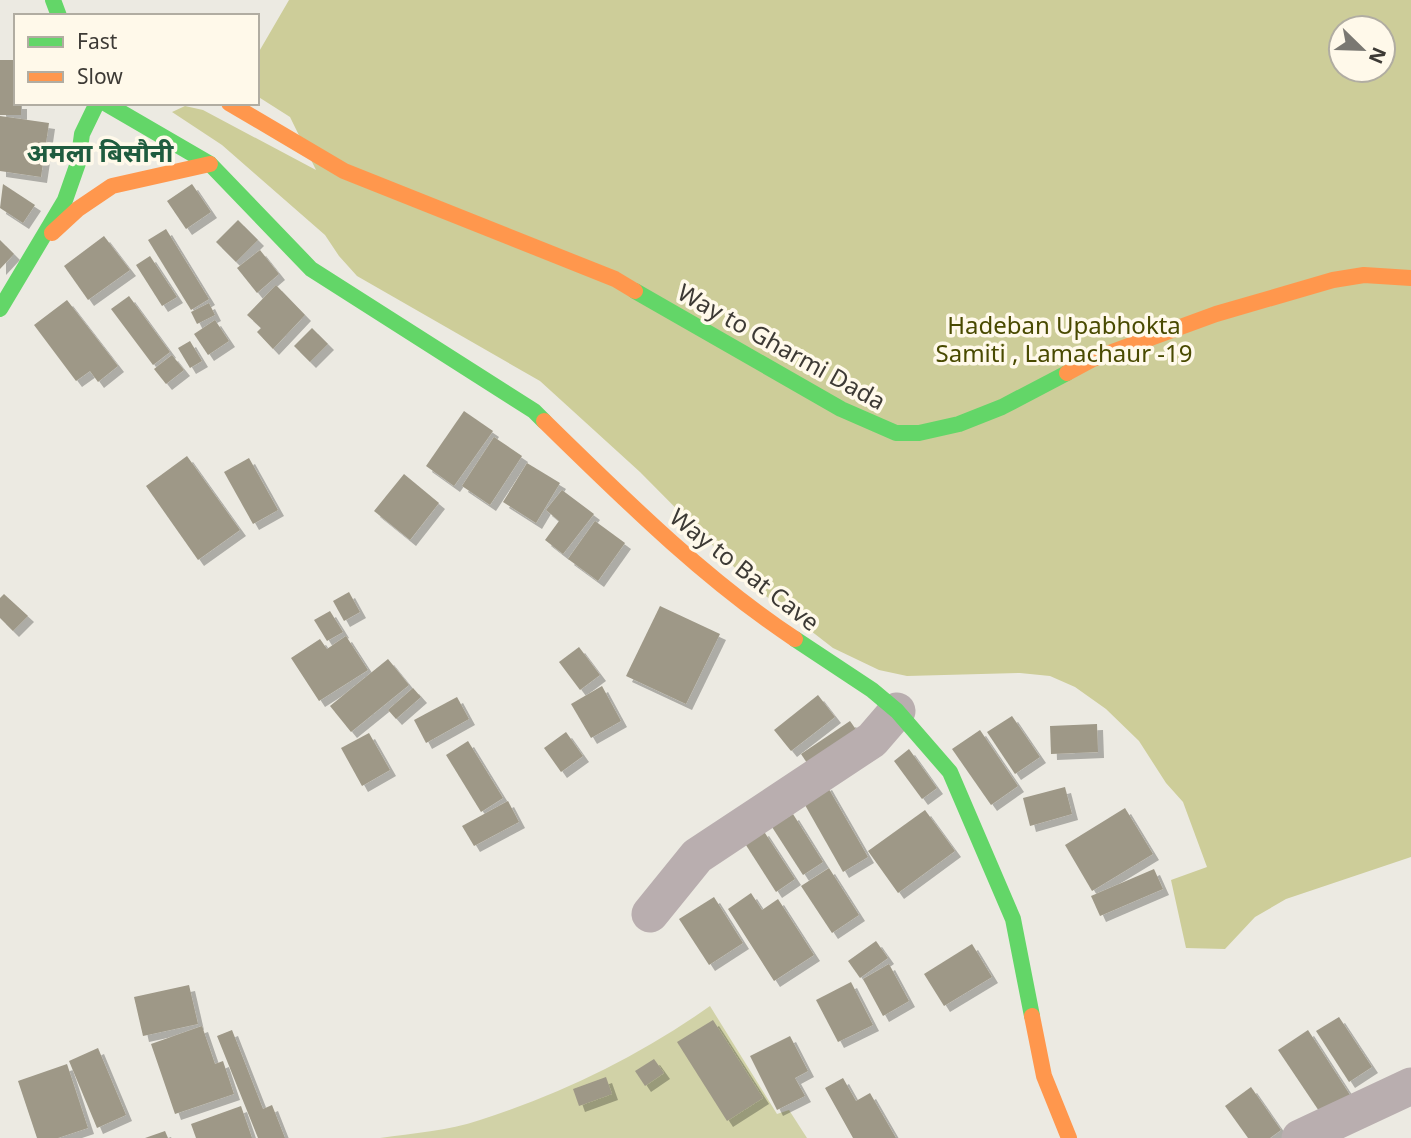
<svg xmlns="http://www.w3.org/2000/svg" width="1411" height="1138" viewBox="0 0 1411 1138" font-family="'Noto Sans','Noto Sans Devanagari',sans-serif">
<defs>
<filter id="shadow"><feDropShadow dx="6" dy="6" stdDeviation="0" flood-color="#0004"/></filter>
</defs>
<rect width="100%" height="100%" fill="#eceae2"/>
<path fill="#d1d2a7" d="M710 1006 777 1114 789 1110 807 1138H380C413 1133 448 1131 480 1120 562 1094 641 1055 710 1006Z"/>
<path fill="#cdcd99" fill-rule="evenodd" d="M289 0H1411V857L1286 899 1255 917 1225 949 1186 948 1171 880 1207 867 1183 802 1166 783 1139 741 1106 709 1075 687 1050 676 1020 673 907 676 879 670 833 648 753 586 640 472 540 381 357 276 339 256 325 235 222 145 172 112 185 106 203 110 316 170 290 117 257 96V55ZM1341 28H1383V70H1341Z"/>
<g fill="#9e9887" filter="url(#shadow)">
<path d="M0 60H16V103H21V115H0Z"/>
<path d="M0 116 49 123 41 177 0 171Z"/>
<path d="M3 184 35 205 23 223 0 208Z"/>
<path d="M192 184 211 212 186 229 167 201Z"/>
<path d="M238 220 258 240 236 262 216 242Z"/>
<path d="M166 229 209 299 191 310 148 240Z"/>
<path d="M104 236 130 270 88 300 64 266Z"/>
<path d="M0 240 14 254 0 269Z"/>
<path d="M260 250 279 274 257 293 237 268Z"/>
<path d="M150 256 177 297 162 306 136 265Z"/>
<path d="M276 285 305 315 273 349 257 332 261 328 247 315Z"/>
<path d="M129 296 170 352 153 365 111 309Z"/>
<path d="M67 300 118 366 98 382 90 371 76 381 34 325Z"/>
<path d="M209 303 215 315 197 324 191 312Z"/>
<path d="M215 320 229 341 208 355 194 334Z"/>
<path d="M312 328 328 344 310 362 294 346Z"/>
<path d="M190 341 202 361 190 368 178 348Z"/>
<path d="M172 355 184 370 166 384 154 369Z"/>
<path d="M464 411 493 431 454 486 426 466Z"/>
<path d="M494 437 522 456 490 505 462 486Z"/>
<path d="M187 456 240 530 198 560 146 486Z"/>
<path d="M249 458 278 510 253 524 224 472Z"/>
<path d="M527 463 560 483 536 523 503 502Z"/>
<path d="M404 474 439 503 410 540 374 511Z"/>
<path d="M562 490 594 514 563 554 545 540 559 521 546 510Z"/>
<path d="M595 521 625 543 598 581 568 559Z"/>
<path d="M349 592 360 612 344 621 333 601Z"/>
<path d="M4 594 28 616 13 631 0 618V598Z"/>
<path d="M660 606 720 634 686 704 626 676Z"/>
<path d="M330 611 343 632 327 641 314 620Z"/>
<path d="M346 636 368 670 319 701 291 658 320 639 327 649Z"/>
<path d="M579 647 600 675 580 690 559 662Z"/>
<path d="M388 659 409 685 351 732 330 706Z"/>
<path d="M602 686 621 721 591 738 571 704Z"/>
<path d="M413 688 421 697 396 719 388 710Z"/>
<path d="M818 695 835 717 791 751 774 730Z"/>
<path d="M457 697 469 719 426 743 414 720Z"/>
<path d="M1012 716 1040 757 1015 774 987 732Z"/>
<path d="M850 721 862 738 813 772 801 754Z"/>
<path d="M1097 724 1098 752 1051 754 1050 726Z"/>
<path d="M980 730 1018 786 991 805 952 749Z"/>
<path d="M566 732 583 756 561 772 544 748Z"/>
<path d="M369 733 390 770 362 786 341 748Z"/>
<path d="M468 741 503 798 481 812 446 755Z"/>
<path d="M909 749 937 788 922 799 894 761Z"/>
<path d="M826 784 868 857 843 872 801 798Z"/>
<path d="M1065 787 1072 814 1030 826 1023 798Z"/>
<path d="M508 801 519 822 474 846 462 826Z"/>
<path d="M1125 808 1153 854 1092 891 1065 845Z"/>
<path d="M925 810 955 851 898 893 868 851Z"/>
<path d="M793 814 823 862 803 875 772 827Z"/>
<path d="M763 830 795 879 776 892 744 842Z"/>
<path d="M829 868 859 915 832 933 801 886Z"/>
<path d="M1154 869 1163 889 1100 916 1091 896Z"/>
<path d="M751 893 762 910 778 899 814 955 774 981 728 909Z"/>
<path d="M714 897 743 943 709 965 679 919Z"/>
<path d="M876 941 888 958 860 978 848 961Z"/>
<path d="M972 944 992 977 944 1006 924 974Z"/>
<path d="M889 964 909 1001 883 1016 863 979Z"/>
<path d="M851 982 873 1025 838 1042 816 1000Z"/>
<path d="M189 985 198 1024 143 1036 134 997Z"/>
<path d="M1339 1017 1372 1067 1349 1082 1316 1031Z"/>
<path d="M713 1020 763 1098 727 1121 677 1042Z"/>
<path d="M202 1026 215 1064 223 1061 234 1094 175 1114 151 1044Z"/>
<path d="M232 1030 263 1109 272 1105 285 1138H258L217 1036Z"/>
<path d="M1308 1030 1352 1098 1323 1117 1278 1050Z"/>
<path d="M790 1036 808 1071 795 1078 805 1096 777 1110 750 1056Z"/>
<path d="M98 1048 126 1115 97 1128 69 1061Z"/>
<path d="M654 1059 664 1073 645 1086 635 1071Z"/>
<path d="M67 1064 88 1128 58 1138H37L18 1081Z"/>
<path d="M606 1077 612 1094 579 1106 573 1089Z"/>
<path d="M843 1078 856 1101 870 1093 896 1138H853L825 1088Z"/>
<path d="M1251 1087 1281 1130 1270 1138H1248L1225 1106Z"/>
<path d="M241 1106 252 1138H196L191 1124Z"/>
<path d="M165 1131 168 1138H145Z"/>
</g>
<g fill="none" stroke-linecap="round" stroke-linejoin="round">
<g stroke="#b9aeaf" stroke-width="37">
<path d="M650 914 697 856 872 740 897 711"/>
<path d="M1300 1138 1411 1086"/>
</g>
<g stroke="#63d668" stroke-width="16">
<path d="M53 0 59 16"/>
<path d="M105 103 210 164 311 269 534 411 544 421"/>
<path d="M635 291 841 409 896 433H919L959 424 1002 407 1067 373"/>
<path d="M0 309 65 200 78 163 82 134 97 103"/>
<path d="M795 639 872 690 897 711 950 772 1013 919 1032 1016"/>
</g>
<g stroke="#ff974d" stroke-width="16">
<path d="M229 103 344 171 615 279 635 291"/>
<path d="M52 233 78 209 112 186 210 164"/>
<path d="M1067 373 1093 359 1216 314 1333 280 1364 275 1411 278"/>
<path d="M544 421C622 497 703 578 795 639"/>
<path d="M1032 1016 1044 1076 1069 1138"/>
</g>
</g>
<g text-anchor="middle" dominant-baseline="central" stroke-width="7" stroke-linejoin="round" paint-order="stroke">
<g font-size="24" fill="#494a01" stroke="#fff9ea">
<text x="1064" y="324">Hadeban Upabhokta<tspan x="1064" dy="28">Samiti , Lamachaur -19</tspan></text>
</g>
<g font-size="24" fill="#3d3a35" stroke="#fff9ea">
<text transform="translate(782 346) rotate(29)">Way to Gharmi Dada</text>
<text transform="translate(745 569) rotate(38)">Way to Bat Cave</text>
</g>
<g font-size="26" font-weight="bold" fill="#1f5c3f" stroke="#fff9ea">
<text x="100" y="152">अमला बिसौनी</text>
</g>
</g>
<rect x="14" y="14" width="245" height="91" fill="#fff9ea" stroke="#b1ada2" stroke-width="2"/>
<rect x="28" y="37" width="35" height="10" fill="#63d668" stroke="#b1ada2" stroke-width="2"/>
<text x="77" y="49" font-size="21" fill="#3d3a35">Fast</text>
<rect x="28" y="72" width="35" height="10" fill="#ff974d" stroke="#b1ada2" stroke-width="2"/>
<text x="77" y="84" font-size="21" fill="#3d3a35">Slow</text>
<g transform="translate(1362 49) rotate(113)"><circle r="33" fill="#fff9ea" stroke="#b1ada2" stroke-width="2"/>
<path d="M0-5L12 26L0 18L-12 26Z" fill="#7a7872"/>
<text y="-10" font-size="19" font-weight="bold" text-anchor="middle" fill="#3d3a35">N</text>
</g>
</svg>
